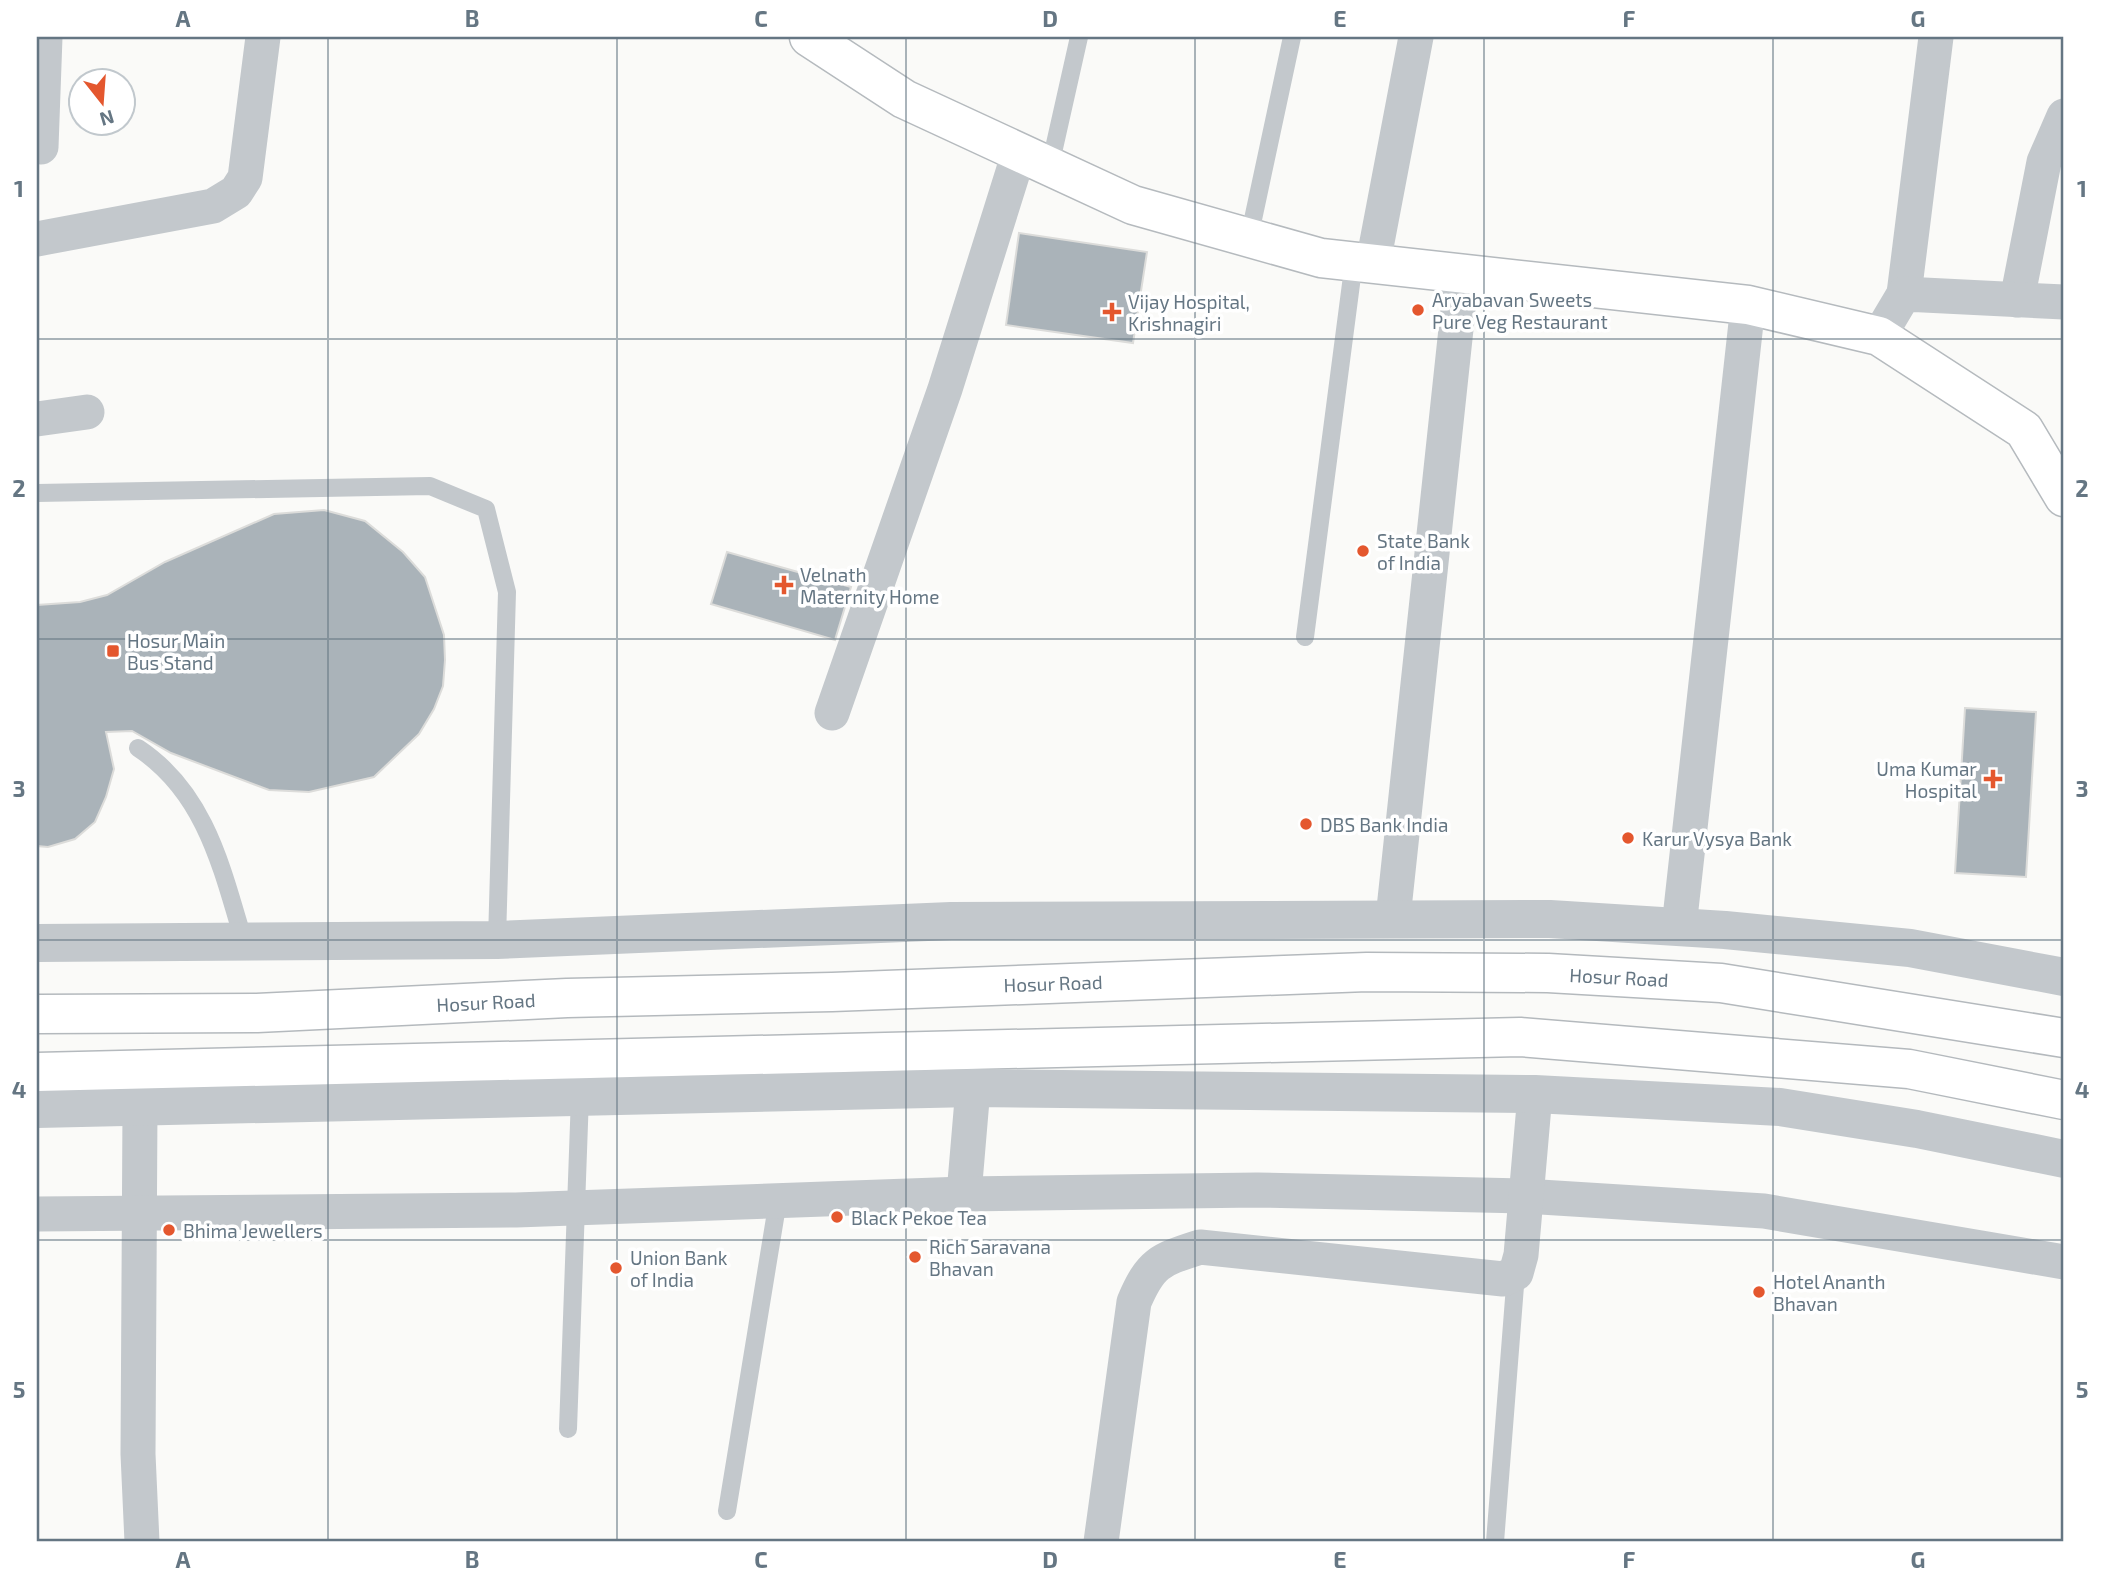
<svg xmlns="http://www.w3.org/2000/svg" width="2101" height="1579" viewBox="0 0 2101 1579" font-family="'Exo 2',sans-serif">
<rect width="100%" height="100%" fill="#fafaf8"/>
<g fill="#aab3b9" stroke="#dcdcda" stroke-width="2">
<path d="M1019 233 1147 252 1133 343 1006 325Z"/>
<path d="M324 510 365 521 403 552 425 577 444 635 445 660 443 686 434 709 419 734 374 777 309 792 269 790 171 753 132 731 106 732 114 769 106 797 95 822 75 839 48 847 37 846V605L80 602 107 595 165 562 274 514Z"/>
<path d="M727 552 851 587 835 640 711 604Z"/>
<path d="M1965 708 2036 712 2026 877 1955 873Z"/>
</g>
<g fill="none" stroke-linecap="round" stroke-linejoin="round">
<g stroke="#b5babe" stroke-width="41">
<path id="primary" d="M809 37 904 99 1133 205 1321 258 1748 305 1879 336 2024 430 2064 497"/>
</g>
<g stroke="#b4b9bd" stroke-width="41">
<g id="trunk">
<path d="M37 1014 257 1013 567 998 832 992 1367 972 1548 973 1721 983 2064 1038"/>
<path d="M37 1072 1520 1037 1909 1069 2064 1100"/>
</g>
</g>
<g stroke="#c3c8cc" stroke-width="18">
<path d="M1050 166 1079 37"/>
<path d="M1249 238 1292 37"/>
<path d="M37 493 430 486 486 509 507 592 497 940"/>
<path d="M1305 637 1354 261"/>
<path d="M138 748C206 793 222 869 244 942"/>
<path d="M568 1429 580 1096"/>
<path d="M727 1511 778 1200"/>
<path d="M1495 1542 1516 1273"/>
</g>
<g stroke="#c3c8cc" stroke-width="35">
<path d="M41 147 45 37"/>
<path d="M37 239 213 206 236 192 245 178 263 37"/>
<path d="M1373 263 1416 37"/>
<path d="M1904 294 1936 37"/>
<path d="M2017 300 2044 162 2064 116"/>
<path d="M1879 336 1904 294 2064 302"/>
<path d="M37 419 87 412"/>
<path d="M832 713 945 389 1019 153"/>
<path d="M1393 918 1462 273"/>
<path d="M1679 927 1748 305"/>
<path d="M140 1107 138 1454 142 1542"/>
<path d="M964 1194 973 1088"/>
<path d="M37 1214 516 1210 964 1194 1257 1190 1524 1196 1764 1211 2064 1262"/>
<path d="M1101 1542 1134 1302C1151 1262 1160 1260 1200 1247L1503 1279 1516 1273 1521 1255 1535 1094"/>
</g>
<g stroke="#c3c8cc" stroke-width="38">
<path d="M37 943 497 940 951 921 1550 919 1725 930 1910 948 2064 977"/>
<path d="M37 1109 973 1088 1535 1094 1780 1107 1917 1129 2064 1159"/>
</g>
<use href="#primary" stroke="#fff" stroke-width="38"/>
<use href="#trunk" stroke="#fff" stroke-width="38"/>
</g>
<path fill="none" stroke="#657683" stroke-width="2" stroke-opacity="0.55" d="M328 37V1542M617 37V1542M906 37V1542M1195 37V1542M1484 37V1542M1773 37V1542M37 339H2064M37 639H2064M37 940H2064M37 1240H2064"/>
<g fill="#e4572e" stroke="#fff" stroke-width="2.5">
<circle cx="1418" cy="310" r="7"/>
<path d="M1108.5 301.5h7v7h7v7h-7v7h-7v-7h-7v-7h7z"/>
<circle cx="1363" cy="551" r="7"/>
<path d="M780.5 574.5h7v7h7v7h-7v7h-7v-7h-7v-7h7z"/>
<rect x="106" y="644" width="14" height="14" rx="3.5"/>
<path d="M1989.5 768.5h7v7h7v7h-7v7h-7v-7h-7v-7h7z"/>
<circle cx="1306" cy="824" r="7"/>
<circle cx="1628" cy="838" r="7"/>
<circle cx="837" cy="1217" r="7"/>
<circle cx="169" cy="1230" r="7"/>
<circle cx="915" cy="1257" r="7"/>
<circle cx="616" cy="1268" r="7"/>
<circle cx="1759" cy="1292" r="7"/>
</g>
<g text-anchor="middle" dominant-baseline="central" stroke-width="7" stroke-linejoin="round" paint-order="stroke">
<g font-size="19" fill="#657683" stroke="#fff" text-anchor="start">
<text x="1432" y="299">Aryabavan Sweets<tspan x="1432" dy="22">Pure Veg Restaurant</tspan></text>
<text x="1128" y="301">Vijay Hospital,<tspan x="1128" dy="22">Krishnagiri</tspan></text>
<text x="1377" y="540">State Bank<tspan x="1377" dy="22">of India</tspan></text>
<text x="800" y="574">Velnath<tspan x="800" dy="22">Maternity Home</tspan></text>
<text x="127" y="640">Hosur Main<tspan x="127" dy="22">Bus Stand</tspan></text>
<text x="1977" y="768" text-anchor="end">Uma Kumar<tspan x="1977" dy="22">Hospital</tspan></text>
<text x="1320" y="824">DBS Bank India</text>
<text x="1642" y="838">Karur Vysya Bank</text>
<text x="851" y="1217">Black Pekoe Tea</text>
<text x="183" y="1230">Bhima Jewellers</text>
<text x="929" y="1246">Rich Saravana<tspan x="929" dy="22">Bhavan</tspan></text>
<text x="630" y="1257">Union Bank<tspan x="630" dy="22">of India</tspan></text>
<text x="1773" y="1281">Hotel Ananth<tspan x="1773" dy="22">Bhavan</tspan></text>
</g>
<g font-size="19" fill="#657683" stroke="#fff">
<text transform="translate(1619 977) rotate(3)">Hosur Road</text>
<text transform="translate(1053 983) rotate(-2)">Hosur Road</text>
<text transform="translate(486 1002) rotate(-3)">Hosur Road</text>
</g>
</g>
<rect width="2101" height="1579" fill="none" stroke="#ffffff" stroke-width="77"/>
<g transform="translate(102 102) rotate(163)"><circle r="33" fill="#ffffff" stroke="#c1c8cd" stroke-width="2"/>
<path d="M0-5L12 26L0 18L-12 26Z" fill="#e4572e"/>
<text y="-10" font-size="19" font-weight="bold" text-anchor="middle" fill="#657683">N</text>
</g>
<rect x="38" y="38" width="2024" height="1502" fill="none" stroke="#657683" stroke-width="2.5"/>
<g font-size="23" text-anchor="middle" font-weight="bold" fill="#657683">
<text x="183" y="27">A</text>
<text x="472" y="27">B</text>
<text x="761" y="27">C</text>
<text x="1050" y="27">D</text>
<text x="1340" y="27">E</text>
<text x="1629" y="27">F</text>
<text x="1918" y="27">G</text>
<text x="19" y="197">1</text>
<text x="2082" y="197">1</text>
<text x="19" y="497">2</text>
<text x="2082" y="497">2</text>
<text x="19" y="797">3</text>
<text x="2082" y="797">3</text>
<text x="19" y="1098">4</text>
<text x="2082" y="1098">4</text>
<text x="19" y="1398">5</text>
<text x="2082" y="1398">5</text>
<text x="183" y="1568">A</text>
<text x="472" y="1568">B</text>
<text x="761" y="1568">C</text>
<text x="1050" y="1568">D</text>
<text x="1340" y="1568">E</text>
<text x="1629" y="1568">F</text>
<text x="1918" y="1568">G</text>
</g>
</svg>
